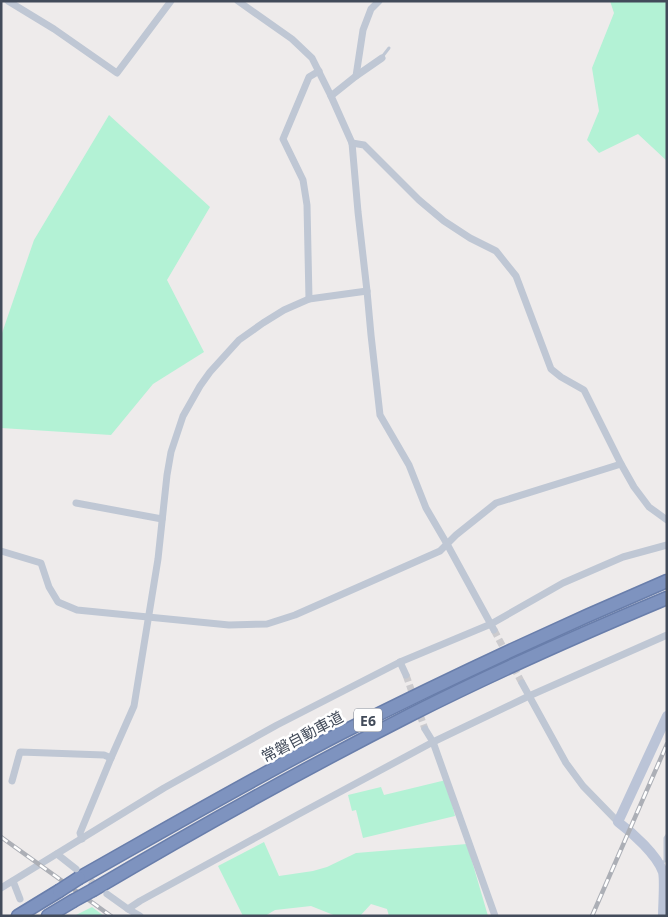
<svg xmlns="http://www.w3.org/2000/svg" width="668" height="917" viewBox="0 0 668 917" font-family="'Noto Sans','Noto Sans JP',sans-serif">
<rect width="100%" height="100%" fill="#eeebeb"/>
<g fill="#b3f2d5">
<path d="M610 1H667V161L638 134 599 153 587 140 599 111 592 68 614 13Z"/>
<path d="M109 115 210 207 167 280 204 352 153 384 111 435 1 428V336L34 240Z"/>
<path d="M446 780 455 816 363 838 356 810 352 811 348 795 381 787 384 795Z"/>
<path d="M264 842 279 876 313 871 327 867 356 853 467 844 488 916H389L387 909 371 904 360 916H336L311 906 275 910 265 916H243L218 866Z"/>
<path d="M92 907 104 916H74Z"/>
</g>
<g fill="none" stroke-linecap="round" stroke-linejoin="round">
<g stroke="#cccbce" stroke-width="7" stroke-dasharray="7 3.5" stroke-linecap="butt">
<path d="M494 630 522 683"/>
<path d="M406 675 425 729"/>
<path d="M82 874 101 889"/>
</g>
<g stroke="#697eab" stroke-width="15">
<g id="highway">
<path d="M79 878C166 829 252 779 341 733 448 679 557 628 667 581"/>
<path d="M93 890C198 828 304 769 412 714 495 672 581 634 667 598"/>
<path d="M18 916 59 891"/>
<path d="M48 916 73 901"/>
</g>
</g>
<g stroke="#bfc7d4" stroke-width="3">
<path d="M382 57 389 48"/>
<path d="M661 863 665 861V838L667 835"/>
</g>
<g stroke="#bfc7d4" stroke-width="7">
<path d="M8 1 54 29 117 73 171 1"/>
<path d="M238 1 292 39 312 58 331 96 352 143 358 212 367 291 371 335 380 415 409 465 426 508 447 544 494 630"/>
<path d="M356 76 382 58"/>
<path d="M331 96 356 76 363 30 371 9 379 1"/>
<path d="M352 143 364 145 419 200 444 221 470 238 496 251 516 276 551 369 561 377 584 390 621 464 634 487 649 507 667 520"/>
<path d="M309 299 307 205 303 180 283 139 309 77 319 71"/>
<path d="M76 503 162 519"/>
<path d="M1 551 41 563 49 587 58 602 77 610 229 625 267 624 295 615 440 551 456 535 496 503 621 464"/>
<path d="M400 662 406 675"/>
<path d="M522 683 566 763 583 786 618 822"/>
<path d="M425 729 433 742 495 916"/>
<path d="M12 781 20 752 104 755 111 758"/>
<path d="M82 839 80 833 111 758 134 706 158 559 167 475 171 452 183 416 200 386 210 372 239 340 263 323 284 310 309 299 367 291"/>
<path d="M57 854 76 869"/>
<path d="M13 881 20 899"/>
<path d="M1 888 164 788 277 725 400 662 491 624 563 583 623 557 667 545"/>
<path d="M107 894 128 909 140 901 299 814 433 742 529 696 667 635"/>
<path d="M128 909 140 916"/>
</g>
<path stroke="#bbc4d7" stroke-width="10" d="M663 916C663 906 665 880 663 872 657 855 633 833 618 822L667 716"/>
<use href="#highway" stroke="#7e93bf" stroke-width="12"/>
<g stroke="#acafb6" stroke-width="4.5">
<g id="rail">
<path d="M1 837 111 916"/>
<path d="M592 916 667 744"/>
</g>
</g>
<use href="#rail" stroke="#fff" stroke-width="2.5" stroke-dasharray="8" stroke-linecap="butt"/>
<g stroke="#697eab" stroke-width="15" stroke-linecap="butt">
<g id="highway-bridge">
<path d="M59 891 79 878"/>
<path d="M73 901 93 890"/>
</g>
</g>
<use href="#highway-bridge" stroke="#7e93bf" stroke-width="12"/>
</g>
<g text-anchor="middle" dominant-baseline="central" stroke-width="5" stroke-linejoin="round" paint-order="stroke">
<rect fill="#fff" stroke="#7b818c" stroke-width="1" x="354" y="708.5" width="28" height="23" rx="4"/>
<g font-size="14" font-weight="bold" fill="#424b5a">
<text x="368" y="720">E6</text>
</g>
<g font-size="15" fill="#424b5a" stroke="#fff">
<text transform="translate(302 736) rotate(-28)">常磐自動車道</text>
</g>
</g>
<rect width="668" height="917" fill="none" stroke="#424b5a" stroke-width="5"/>
</svg>
